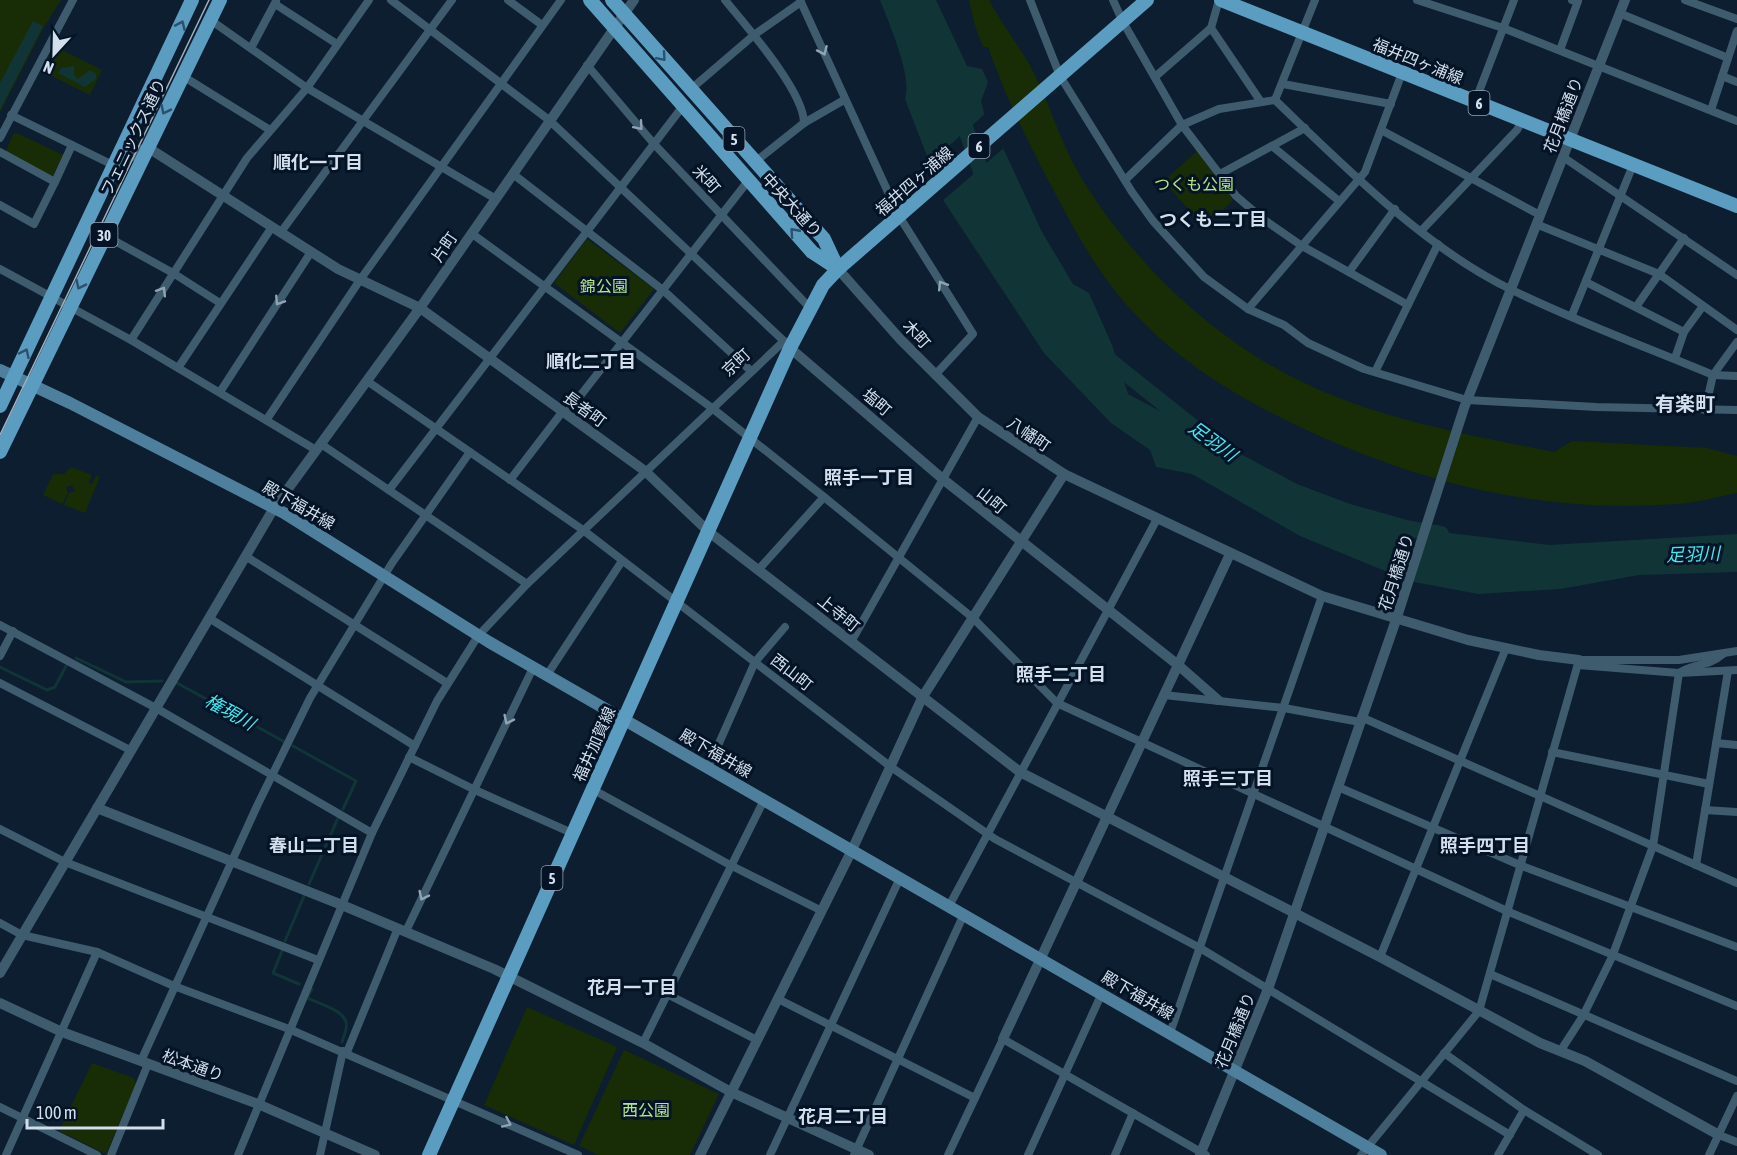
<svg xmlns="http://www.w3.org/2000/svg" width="1737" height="1155" viewBox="0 0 1737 1155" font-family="'Asap Condensed','Noto Sans JP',sans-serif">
<rect width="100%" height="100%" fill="#0c1e30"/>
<g fill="#182d05">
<path d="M0 0H61L44 27 0 112Z"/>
<path d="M969 0H989C1002 25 1022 49 1034 73 1051 107 1061 144 1081 177 1134 265 1219 345 1313 387 1388 421 1474 436 1554 452L1572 441 1708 448 1737 456V493C1717 497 1696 503 1675 504 1548 514 1426 485 1311 432 1247 403 1185 367 1136 315 1103 281 1078 237 1056 195 1030 146 1006 99 988 47H983L975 26Z"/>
<path d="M58 48 102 70 90 95 46 73Z"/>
<path d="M17 133 63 155 52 177 6 151 13 134Z"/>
<path d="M1198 150 1233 200 1204 228 1164 181Z"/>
<path d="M587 239 654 289 620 333 554 283Z"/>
<path d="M71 467 92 475 89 483 92 484 96 476 100 477 85 513 64 505 69 493 75 491 72 485 66 487 68 493 62 504 43 495 53 474H64Z"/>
<path d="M527 1007 617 1047 574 1145 484 1105Z"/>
<path d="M624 1050 719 1094 690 1155H598L579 1146Z"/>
<path d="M92 1063 134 1078 136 1084 106 1154 59 1131Z"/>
</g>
<g fill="#113537">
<path d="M880 0H936L967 66 982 69 988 82 981 101 986 120 932 169 905 99C913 78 889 23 880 0Z"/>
<path d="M33 21 43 26 0 110V83Z"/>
<path d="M74 66V75L78 79 90 70 96 74V79L85 87 58 73 61 68Z"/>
<path d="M1003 148 1042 232 1073 284 1089 293 1112 345 1128 394 1297 484 1350 504 1411 521 1390 573 1300 536 1192 474 1156 467 1150 450 1111 423 1044 353 943 200Z"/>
<path d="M1425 530 1549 545 1737 534V572L1639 575 1560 589 1478 594 1409 581Z"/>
</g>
<g fill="#0c1e30">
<path d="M986 113 988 122 934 172H930L927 165Z"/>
<path d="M1001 146H1006L941 202V198Z"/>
</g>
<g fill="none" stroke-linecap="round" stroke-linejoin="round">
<g stroke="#113537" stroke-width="3">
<path d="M76 658 126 682 162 681"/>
<path d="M0 667 47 690 55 687 66 666"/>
<path d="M177 683 283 741"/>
<path d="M293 746 356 781 343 809"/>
<path d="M309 884 338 818"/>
<path d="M285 941 304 896"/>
<path d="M282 951 273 973 299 984"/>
<path d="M312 989 307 998C318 1003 343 1010 346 1022 348 1027 344 1036 342 1042"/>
</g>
<g stroke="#113537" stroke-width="16">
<path d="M961 116 987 188"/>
<path d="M1104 356 1217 446"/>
<path d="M1386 525 1441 534"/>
</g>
<g stroke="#3e5c6e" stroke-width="8">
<path d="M391 0 549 120 786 343"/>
<path d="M508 0 542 25"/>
<path d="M725 0C746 26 804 91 804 123"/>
<path d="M800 0 899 216 973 334 935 375"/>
<path d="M1030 0 1060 76 1132 192 1153 221 1204 277 1248 309 1284 325 1308 343 1364 369 1467 400 1596 407 1737 410"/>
<path d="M1113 0 1123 22 1182 125 1236 196 1263 219 1302 246 1408 305"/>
<path d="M1219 0 1211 28 1261 102"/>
<path d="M1417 0 1503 28 1737 121"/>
<path d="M1685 0 1737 19"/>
<path d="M275 4 337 44"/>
<path d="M1619 13 1728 58"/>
<path d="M209 19 307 88 496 199"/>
<path d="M251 48 276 1"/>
<path d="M1560 50 1578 1 1572 0"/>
<path d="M587 65 654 144 810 308"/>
<path d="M181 75 270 130"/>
<path d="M1156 76 1211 28"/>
<path d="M1722 76 1737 82"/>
<path d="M1283 84 1391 104"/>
<path d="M691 89 754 35 801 2"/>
<path d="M1275 100C1344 166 1426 249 1512 290 1577 322 1646 347 1713 375L1737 376"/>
<path d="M1475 102 1514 0"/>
<path d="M1711 110 1737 31"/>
<path d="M11 115 115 166"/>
<path d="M1381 130 1540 215"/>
<path d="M0 138 73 0"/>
<path d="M1272 146 1339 201"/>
<path d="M0 152 55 182 72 145"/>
<path d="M1563 157 1737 275"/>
<path d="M755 162 804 123 844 100"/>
<path d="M513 174 664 291 751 371"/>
<path d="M1220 174 1305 128"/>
<path d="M1125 180 1182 125 1219 109 1275 100 1315 0"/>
<path d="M0 205 34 224 55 182"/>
<path d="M1536 224 1659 274 1737 330"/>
<path d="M1421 231 1517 130 1522 121"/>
<path d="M281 232 452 0"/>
<path d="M471 233 712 408 824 497 973 618 1057 703 1509 912 1737 1006"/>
<path d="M104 235 173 273 220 303"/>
<path d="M0 269 131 340 316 450"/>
<path d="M1349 272 1395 209"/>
<path d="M1586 282 1684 332"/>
<path d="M1636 307 1684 238"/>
<path d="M1248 309 1365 172 1402 73"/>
<path d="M1572 315 1633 165"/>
<path d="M131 340 247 158 307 88 369 0"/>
<path d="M1675 358 1684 332 1703 306"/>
<path d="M178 368 272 227"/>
<path d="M1375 372 1438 244"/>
<path d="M367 381 583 530 891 767 995 839 1200 948 1510 1135"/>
<path d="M220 392 311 252"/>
<path d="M1705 410 1713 375 1737 342"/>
<path d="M566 414 748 181"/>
<path d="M267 419 360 280 561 0"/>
<path d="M321 444 527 584"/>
<path d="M510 480 563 411"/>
<path d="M389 490 683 106"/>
<path d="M247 557 447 683"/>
<path d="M759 569 824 497"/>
<path d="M209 618 415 746"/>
<path d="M0 625 156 708 372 833"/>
<path d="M851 642 978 417"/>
<path d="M0 656 13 631"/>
<path d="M1578 665 1679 673 1737 670"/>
<path d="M547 675 622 561"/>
<path d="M0 683 130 750"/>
<path d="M1164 695 1284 708 1360 722"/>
<path d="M1361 717 1737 883"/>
<path d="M1716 743 1737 745"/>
<path d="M1552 752 1709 784"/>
<path d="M409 757 475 790 572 833"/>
<path d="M708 768 755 662 785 627"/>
<path d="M1338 787 1522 866 1737 947"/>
<path d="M592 789 730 865 822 911"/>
<path d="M1705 810 1737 812"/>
<path d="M0 829 65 862 318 960"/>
<path d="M1696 865 1728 671"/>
<path d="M949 906 1157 519"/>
<path d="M0 923 22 935 97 952 174 986 289 1029 578 1155"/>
<path d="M406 931 533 668"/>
<path d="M1380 957 1506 648"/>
<path d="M1490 974 1737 1081"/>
<path d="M667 994 757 1040"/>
<path d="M778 999 975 1098"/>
<path d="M1170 1033 1322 596"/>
<path d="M643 1043 764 800"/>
<path d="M1561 1050 1583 1016 1612 957 1653 846 1679 673C1695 663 1708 667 1723 654"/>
<path d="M347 1052 398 928"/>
<path d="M1444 1053 1524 1110 1598 1155"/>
<path d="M141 1061 257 806 310 698 392 563 470 452"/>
<path d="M0 1107 97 1155"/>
<path d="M1719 1135 1737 1142"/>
<path d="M6 1155 97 952"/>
<path d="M111 1155 148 1064"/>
<path d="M238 1155 372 833 437 701 478 636 527 584 784 341"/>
<path d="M320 1155 343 1051"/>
<path d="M770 1155 900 878"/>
<path d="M854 1155 964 914"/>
<path d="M948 1155 1003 1039 1206 1155"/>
<path d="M1028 1155 1102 993"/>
<path d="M1115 1155 1133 1113"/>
<path d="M1361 1155 1479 1011 1579 660H1679L1737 651"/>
<path d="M1498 1155 1524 1110"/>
<path d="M1709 1155 1737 1096"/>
</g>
<g stroke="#3e5c6e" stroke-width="10">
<path d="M115 166 147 147 338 269 420 308 645 471 709 532 1020 772 1380 957 1540 1043 1585 1061 1719 1135"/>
<path d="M838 269 900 339 978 417 1064 474 1322 596 1468 640 1539 655 1579 660"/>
<path d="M790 348 944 480 1178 665 1218 700"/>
<path d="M97 808 342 905 494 969 643 1043 731 1092 869 1155"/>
<path d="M0 973 274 508 420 308 634 0"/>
<path d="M0 1003 62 1032 258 1104 375 1155"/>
<path d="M1003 1039 1230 554"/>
<path d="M700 1155 852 850 922 698 1064 474"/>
<path d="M1200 1155 1268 989 1396 620 1464 408 1625 0"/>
</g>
<path stroke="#4e809d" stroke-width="12" d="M0 370 70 403 284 513 489 642 1381 1155"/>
<g stroke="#5b9cc1" stroke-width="14">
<path d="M590 0 812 252 838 269"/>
<path d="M612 0 824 239 838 269"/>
<path d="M1221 0 1737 206"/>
<path d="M0 406 192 0"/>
<path d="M0 452 220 0"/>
<path d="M429 1155 790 348 823 285 838 269 1147 0"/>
</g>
<path stroke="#a1afbd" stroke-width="1.5" d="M0 435 209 0"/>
</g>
<defs><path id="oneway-chevron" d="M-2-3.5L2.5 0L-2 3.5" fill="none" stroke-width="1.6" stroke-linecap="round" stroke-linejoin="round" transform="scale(1.5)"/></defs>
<g stroke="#2b516c">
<use href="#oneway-chevron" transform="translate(181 25) rotate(-66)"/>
<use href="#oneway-chevron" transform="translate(662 57) rotate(49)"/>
<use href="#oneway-chevron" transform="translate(165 110) rotate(116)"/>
<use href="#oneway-chevron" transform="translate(794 232) rotate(-132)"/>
<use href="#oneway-chevron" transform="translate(80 285) rotate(116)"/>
<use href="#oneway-chevron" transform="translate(25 353) rotate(-65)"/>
</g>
<g stroke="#90a4b3">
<use href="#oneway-chevron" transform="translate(823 51) rotate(66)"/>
<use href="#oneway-chevron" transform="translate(639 126) rotate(49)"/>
<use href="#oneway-chevron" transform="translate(942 285) rotate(-122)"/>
<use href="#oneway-chevron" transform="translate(162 291) rotate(-58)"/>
<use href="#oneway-chevron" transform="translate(279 301) rotate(123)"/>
<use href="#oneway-chevron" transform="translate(508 720) rotate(116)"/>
<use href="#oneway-chevron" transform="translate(423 896) rotate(116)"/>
<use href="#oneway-chevron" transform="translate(507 1123) rotate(24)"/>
</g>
<g text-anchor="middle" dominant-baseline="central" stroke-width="6" stroke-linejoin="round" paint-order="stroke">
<g fill="#041426" stroke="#95a2b1" stroke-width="1.5">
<rect x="1468.5" y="91" width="21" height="24" rx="4.5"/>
<rect x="723.5" y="127" width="21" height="24" rx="4.5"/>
<rect x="968.5" y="134" width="21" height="24" rx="4.5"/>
<rect x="90.5" y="223" width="27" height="24" rx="4.5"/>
<rect x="541.5" y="866" width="21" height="24" rx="4.5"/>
</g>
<g font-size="15" font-weight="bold" fill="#d3dfec">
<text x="1479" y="103">6</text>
<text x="734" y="139">5</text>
<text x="979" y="146">6</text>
<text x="104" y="235">30</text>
<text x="552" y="878">5</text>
</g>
<g font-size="16" fill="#d3dfec" stroke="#041426">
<text transform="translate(1418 61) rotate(22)">福井四ヶ浦線</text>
<text transform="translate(1563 115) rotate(-69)">花月橋通り</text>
<text transform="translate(133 137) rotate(-64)">フェニックス通り</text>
<text transform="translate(707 179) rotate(47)">米町</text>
<text transform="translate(914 181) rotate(-41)">福井四ヶ浦線</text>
<text transform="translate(792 205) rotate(48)">中央大通り</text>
<text transform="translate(444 247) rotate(-56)">片町</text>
<text transform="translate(917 334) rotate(47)">木町</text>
<text transform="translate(736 362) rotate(-43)">京町</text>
<text transform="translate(877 402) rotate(40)">塩町</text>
<text transform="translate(585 409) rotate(36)">長者町</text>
<text transform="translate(1029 434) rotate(34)">八幡町</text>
<text transform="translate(992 500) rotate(39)">山町</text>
<text transform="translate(299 505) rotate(30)">殿下福井線</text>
<text transform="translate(1396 572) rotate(-72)">花月橋通り</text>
<text transform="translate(839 613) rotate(39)">上寺町</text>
<text transform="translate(792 672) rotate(38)">西山町</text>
<text transform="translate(594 744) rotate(-66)">福井加賀線</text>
<text transform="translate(716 753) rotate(30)">殿下福井線</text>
<text transform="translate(1138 995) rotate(30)">殿下福井線</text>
<text transform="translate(1235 1030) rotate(-68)">花月橋通り</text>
<text transform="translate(193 1065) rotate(20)">松本通り</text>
</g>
<g font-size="16" fill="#b2e68a" stroke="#041426">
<text x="1194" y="184">つくも公園</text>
<text x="604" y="286">錦公園</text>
<text x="646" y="1110">西公園</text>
</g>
<g font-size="18" font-weight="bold" fill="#d3dfec" stroke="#041426">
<text x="318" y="162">順化一丁目</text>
<text x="1213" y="219">つくも二丁目</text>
<text x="591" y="361">順化二丁目</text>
<text x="869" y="477">照手一丁目</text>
<text x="1061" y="674">照手二丁目</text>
<text x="1228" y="778">照手三丁目</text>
<text x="314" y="845">春山二丁目</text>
<text x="1485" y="845">照手四丁目</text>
<text x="632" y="987">花月一丁目</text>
<text x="843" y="1116">花月二丁目</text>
</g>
<g font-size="18" font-style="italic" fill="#41e9f2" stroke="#041426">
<text transform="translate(1213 441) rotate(36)">足羽川</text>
<text transform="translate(1693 554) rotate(-2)">足羽川</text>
<text transform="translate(230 712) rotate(29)">権現川</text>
</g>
<g font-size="20" font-weight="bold" fill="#d3dfec" stroke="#041426">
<text x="1685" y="403">有楽町</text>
</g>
</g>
<g transform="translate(54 54) rotate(202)" stroke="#041426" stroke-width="4.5" paint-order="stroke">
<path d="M0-4.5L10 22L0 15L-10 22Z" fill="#d3dfec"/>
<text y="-9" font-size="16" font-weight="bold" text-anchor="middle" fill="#d3dfec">N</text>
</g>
<path d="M27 1119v9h136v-9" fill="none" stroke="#d3dfec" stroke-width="3"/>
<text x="36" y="1119" font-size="18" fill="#d3dfec" stroke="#041426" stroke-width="4.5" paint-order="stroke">100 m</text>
</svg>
